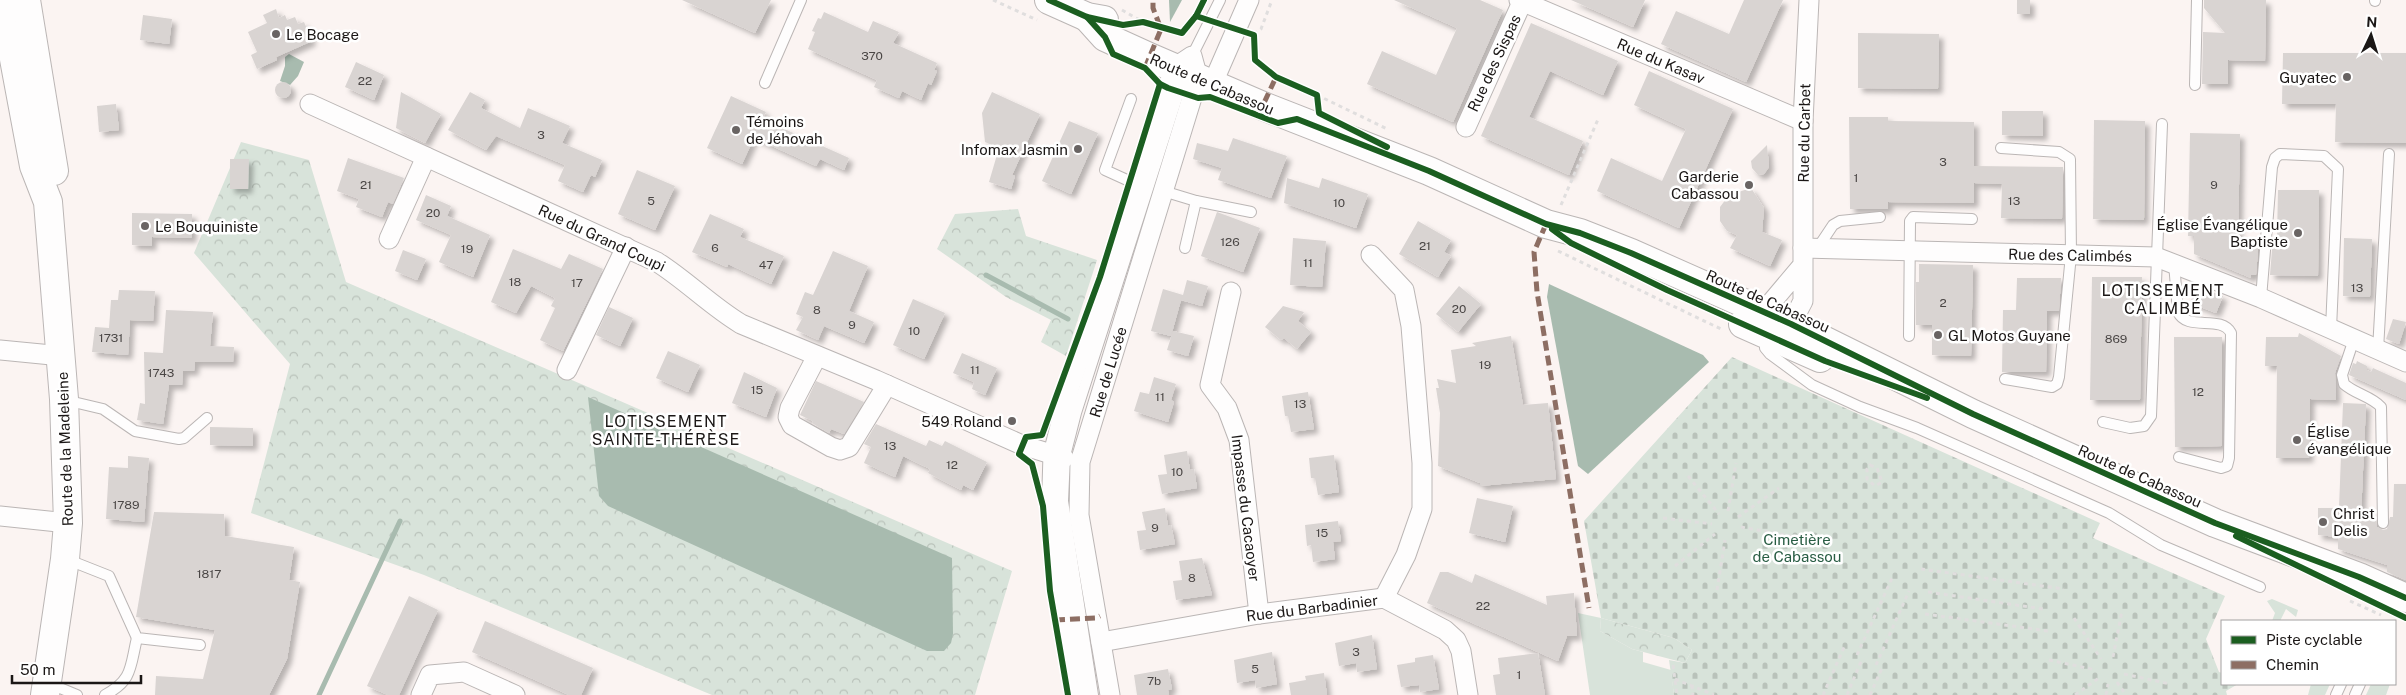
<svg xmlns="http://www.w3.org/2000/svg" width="2406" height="695" viewBox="0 0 2406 695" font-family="'Public Sans',sans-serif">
<defs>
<pattern id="forest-crowns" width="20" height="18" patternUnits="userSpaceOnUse" patternTransform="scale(1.25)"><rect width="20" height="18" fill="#d8e3da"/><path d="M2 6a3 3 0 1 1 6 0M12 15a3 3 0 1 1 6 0" fill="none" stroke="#b9c2ba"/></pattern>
<pattern id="cemetery-stones" width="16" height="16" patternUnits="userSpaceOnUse" patternTransform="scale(1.25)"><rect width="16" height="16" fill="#d8e3da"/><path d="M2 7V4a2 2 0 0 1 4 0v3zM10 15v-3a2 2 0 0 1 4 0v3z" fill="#b9c2ba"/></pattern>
<filter id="shadow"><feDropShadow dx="4.5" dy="4.5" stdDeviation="2.5" flood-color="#0004"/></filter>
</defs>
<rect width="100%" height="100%" fill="#fbf4f2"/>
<g fill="#d8e3da">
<path d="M2272 599 2298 610 2296 617 2286 609 2280 621H2272L2275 613 2267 601Z"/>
<path d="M1578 613 1601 618 1600 631 1632 649 1643 652V662L1671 670 1674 695H1590Z"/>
<path d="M2311 684H2330L2325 695H2308Z"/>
<path d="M2371 684H2390L2386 695H2366Z"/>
</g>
<g fill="url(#forest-crowns)">
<path d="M241 142 309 160 346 282 1012 571 975 695H712L424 575 251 513 290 364 194 253Z"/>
<path d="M1018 209 1026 236 1097 260 1066 356 1041 342 1051 320 1006 297 937 249 955 214Z"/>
<path d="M1601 618 1674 638 1692 650 1685 663 1632 649 1600 631Z"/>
</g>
<path fill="url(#cemetery-stones)" d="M1732 357 2100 523 2093 538 2225 596 2206 639 2219 672 2222 673V684H2238L2226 691 2227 695H1674L1669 660 1685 663 1692 650 1674 638 1601 618 1584 521Z"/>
<g fill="#a8bbaf">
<path d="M1169 0H1182L1170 22Z"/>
<path d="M289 54 304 62 298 76 290 85 280 81 285 66V57Z"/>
<path d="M1549 284 1703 355 1709 362 1588 474 1578 466 1547 297Z"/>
<path d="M588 397 952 558 953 634 951 643 944 651H927L608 506 599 496Z"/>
</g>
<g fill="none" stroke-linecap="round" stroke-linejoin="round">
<g stroke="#a8bbaf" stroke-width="5">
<path d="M986 275 1068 319"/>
<path d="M319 695 400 521"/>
</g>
</g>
<g fill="#d9d4d2" filter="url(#shadow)">
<path d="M682 0H771L755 33Z"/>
<path d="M1394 0H1480L1503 10 1453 122 1367 84 1382 51 1436 75 1457 28Z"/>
<path d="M1571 0H1645L1633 27Z"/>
<path d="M1744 0H1783L1746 82 1661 44 1676 11 1729 34Z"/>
<rect x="2017" y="0" width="13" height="14"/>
<path d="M2204 0H2266L2265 61 2228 60V84H2202L2203 32 2225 33 2204 8Z"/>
<path d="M276 9 279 18 285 15 287 20 295 17 298 24 304 22 312 41 276 57 277 60 257 69 251 55 257 52 248 32 267 23 263 15Z"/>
<path d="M824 12 868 32 873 21 899 32 893 43 937 63 934 70 937 71 931 85 928 83 921 100 902 91 899 98 874 87 877 80 808 49 815 32 812 31 818 18 821 19Z"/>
<path d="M143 15 172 19 169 44 140 40Z"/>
<path d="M1531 23 1618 61 1603 95 1550 71 1529 117 1583 141 1569 175 1481 136Z"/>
<path d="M1858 33 1939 34 1938 89 1858 88Z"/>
<path d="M2283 53H2406V143L2335 142 2336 104H2282Z"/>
<path d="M356 62 384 75 374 100 345 87Z"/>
<path d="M1649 71 1733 109 1679 228 1597 191 1611 158 1662 181 1686 129 1634 105Z"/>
<circle cx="283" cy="90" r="8"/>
<path d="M401 92 441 114 425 143 396 128Z"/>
<path d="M470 92 485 100 481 108 520 128 528 108 570 126 562 143 602 160 595 177 591 175 583 192 558 181 565 165 496 136 486 150 448 130Z"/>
<path d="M992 92 1040 114 1012 175 1015 176 1011 189 989 182 999 148 985 142 982 113Z"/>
<path d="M731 96 766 112 762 119 849 158 844 170 820 159 816 166 754 138 742 164 707 148Z"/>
<path d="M116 104 119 130 99 132 97 106Z"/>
<path d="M2002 111H2043V136L2002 135Z"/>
<path d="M1849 117H1888V121L1974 122V166L2063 167 2062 219 2001 218 2002 184 1974 183V203L1888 202V209H1850Z"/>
<path d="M2094 120 2145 121 2144 220 2093 219Z"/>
<path d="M1069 121 1098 133 1071 194 1042 181Z"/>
<path d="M2190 133 2240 134 2238 237H2259L2256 275H2251V278L2194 254V236H2188Z"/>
<path d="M1233 138 1287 156 1271 198 1218 180 1222 168 1193 159 1197 143 1228 151Z"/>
<path d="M1767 145 1769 167 1764 174 1758 175 1752 168 1751 161Z"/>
<path d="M348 158 404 178 393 204 388 202 382 217 356 207 359 199 337 191Z"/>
<path d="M230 159H249L248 189H230Z"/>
<path d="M637 170 675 186 655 230 618 214Z"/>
<path d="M1287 178 1319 188 1322 178 1368 194 1356 228 1284 203Z"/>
<path d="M1751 188 1764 208 1762 232 1782 240 1770 266 1730 248 1737 235 1727 231 1720 221V207L1729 195Z"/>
<path d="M2278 190H2319L2318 276 2270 275 2273 237H2277Z"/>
<path d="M426 195 451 206 447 216 490 235 473 277 439 262 451 235 416 220Z"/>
<path d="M1217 212 1260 228 1243 272 1201 256Z"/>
<path d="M132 213 192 214V238L152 237V246L132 245Z"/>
<path d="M710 214 744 229 740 237 784 256 771 284 728 264 727 267 692 252Z"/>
<path d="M1418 221 1451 240 1444 252 1451 256 1438 277 1399 254Z"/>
<path d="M1293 238 1326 241 1322 287 1290 285Z"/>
<path d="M2344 238 2372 239 2370 297 2343 296Z"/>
<path d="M513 249 561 269 569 254 603 269 563 351 540 340 555 308 551 306 555 298 531 286 516 313 491 302Z"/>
<path d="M403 250 426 259 417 280 395 271Z"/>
<path d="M833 251 868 266 849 311 874 322 864 343 824 326 818 340 796 330 803 317 796 314 805 292 813 295Z"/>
<path d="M1919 264 1973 265 1971 356 1932 355V325H1916V282H1919Z"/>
<path d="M2092 277H2142L2140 400H2090Z"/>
<path d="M2017 278H2061L2059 311H2047L2046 372H2002L2003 310H2016Z"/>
<path d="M1187 280 1208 286 1202 306 1181 300 1171 336 1151 331 1163 289 1183 295Z"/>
<path d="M1459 286 1481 304 1458 332 1436 314Z"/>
<path d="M2196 286 2223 296 2216 313 2190 303Z"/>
<path d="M119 290 155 291 153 321 130 320 128 355 92 352 95 327 109 328 111 300H118Z"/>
<path d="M913 299 945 313 924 359 893 345Z"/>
<path d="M1283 306 1304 312 1298 321 1311 332 1297 349 1284 338 1281 340 1265 327Z"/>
<path d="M609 307 633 318 620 346 596 335Z"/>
<path d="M166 310 213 312 210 346 234 347 233 362H195L194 371H183L182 385H169L163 424 137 420 140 403 145 404 144 352 163 353Z"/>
<path d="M2393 319 2406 322 2399 344 2386 339Z"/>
<path d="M1173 331 1194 336 1188 356 1167 350Z"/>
<path d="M2299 333 2341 356 2335 373 2336 400 2310 399 2309 458H2276L2277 366H2265L2266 337H2298Z"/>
<path d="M1511 336 1523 405 1548 403 1556 479 1480 486V483L1438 466 1440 413 1436 388H1439L1437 379 1456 383 1451 350 1476 346 1472 343Z"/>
<path d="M2174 337H2222V446L2175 447Z"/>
<path d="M668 351 700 365 688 392 656 378Z"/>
<path d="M962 353 997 368 985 395 972 389 974 382 953 373Z"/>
<path d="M2357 361 2367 366V370L2371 372 2373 368 2406 383V400L2349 375 2353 363 2356 364Z"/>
<path d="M744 372 777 388 766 417 732 403Z"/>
<path d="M1154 377 1176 384 1171 400 1174 402 1168 422 1134 411 1140 392 1149 394Z"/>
<path d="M816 381 864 402 844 434 831 429 829 433 812 423 813 421 800 415Z"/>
<path d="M1308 392 1314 429 1291 432 1288 416H1285L1282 396Z"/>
<path d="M2343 403 2366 404 2361 516H2376L2377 527 2383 530 2387 529 2390 517H2393L2394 484H2406V580L2387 572V565L2338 549V537L2318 535V508H2339Z"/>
<path d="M876 424 926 446 929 440 942 446 945 441 987 462 973 490 963 485 961 490 928 473 930 469 903 456 895 477 864 463 871 447 864 444Z"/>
<path d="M210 427 253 428V446L210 445Z"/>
<path d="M1187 451 1190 470 1194 469 1197 488 1162 494 1158 475 1167 474 1164 455Z"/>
<path d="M1334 455 1339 492 1318 495 1315 478H1311L1309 458Z"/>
<path d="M128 456 149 458 144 522 106 519 109 467 128 468Z"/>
<path d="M1477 498 1513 506 1505 542 1469 533Z"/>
<path d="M1165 508 1168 526 1171 525 1175 544 1140 550 1137 531 1146 530 1142 512Z"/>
<path d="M154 512 224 514 225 536 294 547 289 580 300 582 287 659 269 695H155L156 676 203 679 215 630 136 617Z"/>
<path d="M1338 521 1341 541 1333 542 1335 559 1313 562 1311 545 1307 546 1305 525Z"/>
<path d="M1202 558 1212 595 1176 600 1173 581 1182 580 1179 561Z"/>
<path d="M1440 572H1448L1472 583 1475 574 1547 605 1546 596 1574 593 1577 636H1567L1558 661 1427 603Z"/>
<path d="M409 596 438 610 399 695H388L367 686Z"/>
<path d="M485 621 593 668 581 695H569L472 652Z"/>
<path d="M1372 635 1377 669 1357 672 1356 663 1339 666 1335 643Z"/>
<path d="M1272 652 1277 684 1256 688 1255 680 1237 683 1234 660Z"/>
<path d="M1538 653 1545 695H1496L1493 675 1500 674 1498 658Z"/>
<path d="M1433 655 1439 689 1420 692 1419 685 1401 687 1397 665 1415 662V658Z"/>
<path d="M1168 669 1172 689 1168 690 1169 695H1137L1134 675Z"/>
<path d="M1324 673 1327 695H1291L1289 683 1306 680 1305 676Z"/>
</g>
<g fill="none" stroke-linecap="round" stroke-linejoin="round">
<g stroke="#bbb6b5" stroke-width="12">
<g id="lane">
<path d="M2375 1V0"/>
<path d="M1190 60 1220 0"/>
<path d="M765 83 801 0"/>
<path d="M2195 85 2197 0"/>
<path d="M1131 99 1105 170 1138 185"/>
<path d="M2001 148 2059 152 2070 159 2071 255 2059 377 2057 384 2052 387 2005 379"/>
<path d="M1163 191 1196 201 1251 212"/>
<path d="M1185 248 1196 201"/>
<path d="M1817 249 1833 225 1840 221 1880 217"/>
<path d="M2174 263 2178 312C2187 332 2221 314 2231 333L2229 458 2227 466 2221 468 2179 457"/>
<path d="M2261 298 2272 167 2275 158 2280 154 2324 156 2338 169 2331 329"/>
<path d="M1909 336 1910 221 1913 217 1972 219"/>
<path d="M1766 338 1765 348 1770 354 1812 385 1860 407 1917 428 2109 513 2161 545 2260 587"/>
<path d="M2354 339 2342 375 2344 384C2355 394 2371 396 2381 407L2383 523"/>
<path d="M2378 350 2389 154"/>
<path d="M65 400 103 409 135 431 179 439 184 438 207 418"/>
<path d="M2103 422 2130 428 2144 426 2151 416 2162 124"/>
<path d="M66 559 109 576 137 638 200 645"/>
<path d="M48 683 77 695"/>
<path d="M105 695C133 680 130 667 137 638"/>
<path d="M1093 695 1063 501 1065 456 1076 413 1185 73"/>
<path d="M2336 695 2341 684"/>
<path d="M2355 695 2360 684"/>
</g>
</g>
<g stroke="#bbb6b5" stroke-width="21">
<g id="street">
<path d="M1519 0 1803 121"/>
<path d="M1212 85 1249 0"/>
<path d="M310 104 657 262C687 281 711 306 741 324L876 380 1022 445 1064 458"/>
<path d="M1466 127 1523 0"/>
<path d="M389 239 426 157"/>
<path d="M1803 248 2156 257 2261 298 2406 362"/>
<path d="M1371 255 1404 290 1411 326 1422 463V509L1406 555 1384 598"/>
<path d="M1802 266 1770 304 1766 313V334L1791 324 1803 301V121L1809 0"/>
<path d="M1231 292 1210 385 1227 408 1239 440 1259 614"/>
<path d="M0 350 62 356"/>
<path d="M817 356 790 408 788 417 792 425 831 447 840 450 849 447 887 385"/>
<path d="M567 370 626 247"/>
<path d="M0 516 68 523"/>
<path d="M1101 642 1259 614 1384 598 1445 630 1456 640 1461 651 1468 695"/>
<path d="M421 695 430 675 464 672 515 695"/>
<path d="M1080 695 1057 549 1052 487 1053 454 1070 386 1119 245 1174 68 1192 56 1198 78 1080 462 1079 515 1110 695"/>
</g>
</g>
<g stroke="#bbb6b5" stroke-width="30">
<g id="secondary">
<path d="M7 0 14 59 34 166 48 202 64 399 68 523 65 559 45 695"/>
<path d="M26 0 54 171"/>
<path d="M1049 0 1087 17 1104 20"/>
<path d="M1087 17 1105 37 1149 57 1263 106 1429 171 1546 224 1580 233 1631 253 1791 324 1973 414 2215 523 2359 577 2406 598"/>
<path d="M1743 324 1820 358"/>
</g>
</g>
<g stroke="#e0dede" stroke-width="3" stroke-dasharray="4 4" stroke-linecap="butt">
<path d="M993 0 1037 20"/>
<path d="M1122 10 1143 22"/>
<path d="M1254 34 1261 29 1272 0"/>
<path d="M1317 95 1387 129"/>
<path d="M1561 205 1599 117"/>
<path d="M1558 251 1721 329"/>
<path d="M1870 465 1877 468 1882 482 1875 486 1867 479V469Z"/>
<path d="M1688 476 1719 514"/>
<path d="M1728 511 1736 463"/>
<path d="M1738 517 1779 488"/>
<path d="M1663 518 1712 524"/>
<path d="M1741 527 1791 536"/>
<path d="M1675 566 1715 534"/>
<path d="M1921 569 2064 589"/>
<path d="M1717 590 1725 540"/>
<path d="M1928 592 2043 609"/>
<path d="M2350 601 2381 615"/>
<path d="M1925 614 2048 631"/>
<path d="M2074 618 2101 659"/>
<path d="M1857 655 1893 576"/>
<path d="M2113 657 2122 611"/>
<path d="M2049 660 2096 670"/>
<path d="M1673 665 1677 695"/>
<path d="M1876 665 1909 591"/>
<path d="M2124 674 2170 684"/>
<path d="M1675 679 1714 695"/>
<path d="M2117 682 2126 695"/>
<path d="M1692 685 1693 695"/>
<path d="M1823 695 1845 645"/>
<path d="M1847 695 1862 659"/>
<path d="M1870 695 1882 668"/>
<path d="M2075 695 2099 678"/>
<path d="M2106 695 2108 684"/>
</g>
<use href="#lane" stroke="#fefdfd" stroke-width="10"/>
<use href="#street" stroke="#fefdfd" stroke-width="19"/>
<use href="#secondary" stroke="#fefdfd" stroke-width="28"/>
<g stroke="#8d6e63" stroke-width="5" stroke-dasharray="10 5" stroke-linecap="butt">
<path d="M1145 68 1161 29 1153 8V0"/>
<path d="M1258 116 1276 77"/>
<path d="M1546 224 1534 252 1537 292 1589 608"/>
<path d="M1055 620 1096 618 1100 616"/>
</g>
<g stroke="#fff" stroke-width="9">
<g id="cycleway">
<path d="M1049 0 1087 17 1123 25 1143 22 1182 33 1196 16 1204 0"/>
<path d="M1196 16 1254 35 1255 60 1276 77 1317 95 1319 113 1387 147"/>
<path d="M1087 17 1105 37 1113 54 1145 68 1160 84 1168 88 1198 98 1210 97 1278 123 1297 119 1429 171 1546 224 1580 233 1631 253 1791 324 1973 414 2215 523 2359 577 2406 598"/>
<path d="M1552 229 1571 243 1667 290 1825 361 1927 398"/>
<path d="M2236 536 2406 618"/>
<path d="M1068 695 1050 591 1043 506 1032 464 1019 454 1026 437 1042 435 1100 277 1160 84"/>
</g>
</g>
<use href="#cycleway" stroke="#1b5e20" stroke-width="6"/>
</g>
<g fill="#696463" stroke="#fff" stroke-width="2">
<circle cx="276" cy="34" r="5"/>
<circle cx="2347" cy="77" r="5"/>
<circle cx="736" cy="130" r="5"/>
<circle cx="1078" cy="149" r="5"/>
<circle cx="1749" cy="185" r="5"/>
<circle cx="145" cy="226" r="5"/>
<circle cx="2298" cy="233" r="5"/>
<circle cx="1938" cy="335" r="5"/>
<circle cx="1012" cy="421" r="5"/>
<circle cx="2297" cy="440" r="5"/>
<circle cx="2323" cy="522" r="5"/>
</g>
<g text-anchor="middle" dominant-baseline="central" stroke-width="5" stroke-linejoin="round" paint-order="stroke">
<g font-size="12" fill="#4a4645">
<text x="872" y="56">370</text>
<text x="365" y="81">22</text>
<text x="541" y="135">3</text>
<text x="1943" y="162">3</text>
<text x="1856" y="178">1</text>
<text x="366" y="185">21</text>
<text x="2214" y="185">9</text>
<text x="651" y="201">5</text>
<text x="2014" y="201">13</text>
<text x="1339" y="203">10</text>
<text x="433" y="213">20</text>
<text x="1230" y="242">126</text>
<text x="1425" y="246">21</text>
<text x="715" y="248">6</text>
<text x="467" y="249">19</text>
<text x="1308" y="263">11</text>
<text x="766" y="265">47</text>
<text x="515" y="282">18</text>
<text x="577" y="283">17</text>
<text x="2357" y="288">13</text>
<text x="1943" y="303">2</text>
<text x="1459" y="309">20</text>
<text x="817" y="310">8</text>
<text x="852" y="325">9</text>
<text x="914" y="331">10</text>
<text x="111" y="338">1731</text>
<text x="2116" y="339">869</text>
<text x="1485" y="365">19</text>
<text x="975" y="370">11</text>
<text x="161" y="373">1743</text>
<text x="757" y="390">15</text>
<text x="2198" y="392">12</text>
<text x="1160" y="397">11</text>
<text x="1300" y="404">13</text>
<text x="890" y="446">13</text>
<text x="952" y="465">12</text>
<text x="1177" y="472">10</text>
<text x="126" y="505">1789</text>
<text x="1155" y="528">9</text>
<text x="1322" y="533">15</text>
<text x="209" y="574">1817</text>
<text x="1192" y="578">8</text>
<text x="1483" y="606">22</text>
<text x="1356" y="652">3</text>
<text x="1255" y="669">5</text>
<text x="1519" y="675">1</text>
<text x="1154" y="681">7b</text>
</g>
<g font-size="15" fill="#1b1716" stroke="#fff" text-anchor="start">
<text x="286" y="34">Le Bocage</text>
<text x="2337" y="77" text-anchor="end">Guyatec</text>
<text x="746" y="121">Témoins<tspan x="746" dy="17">de Jéhovah</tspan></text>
<text x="1068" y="149" text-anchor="end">Infomax Jasmin</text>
<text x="1739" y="176" text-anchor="end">Garderie<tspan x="1739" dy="17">Cabassou</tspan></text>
<text x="2288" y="224" text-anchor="end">Église Évangélique<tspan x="2288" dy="17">Baptiste</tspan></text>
<text x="155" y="226">Le Bouquiniste</text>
<text x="1948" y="335">GL Motos Guyane</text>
<text x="1002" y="421" text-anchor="end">549 Roland</text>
<text x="2307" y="431">Église<tspan x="2307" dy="17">évangélique</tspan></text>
<text x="2333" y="513">Christ<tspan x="2333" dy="17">Delis</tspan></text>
</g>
<g font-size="15" fill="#1b1716" stroke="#fff">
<text transform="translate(1661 61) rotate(23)">Rue du Kasav</text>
<text transform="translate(1494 63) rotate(-65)">Rue des Sispas</text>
<text transform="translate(1212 84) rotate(23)">Route de Cabassou</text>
<text transform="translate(1804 133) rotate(-89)">Rue du Carbet</text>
<text transform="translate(602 238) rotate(25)">Rue du Grand Coupi</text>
<text transform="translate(2070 255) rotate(1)">Rue des Calimbés</text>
<text transform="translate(1768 301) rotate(24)">Route de Cabassou</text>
<text transform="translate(1108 372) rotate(-73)">Rue de Lucée</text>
<text transform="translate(65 449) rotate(-92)">Route de la Madeleine</text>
<text transform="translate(2140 476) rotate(24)">Route de Cabassou</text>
<text transform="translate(1246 508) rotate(83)">Impasse du Cacaoyer</text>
<text transform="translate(1312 608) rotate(-7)">Rue du Barbadinier</text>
</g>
<g font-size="15" fill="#295d44" stroke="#fff">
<text x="1797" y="539">Cimetière<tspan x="1797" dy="17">de Cabassou</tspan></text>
</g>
<g font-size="16" letter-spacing="1" fill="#1b1716" stroke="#fff">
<text x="2163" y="290">LOTISSEMENT<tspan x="2163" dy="18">CALIMBÉ</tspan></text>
<text x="666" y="421">LOTISSEMENT<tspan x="666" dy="18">SAINTE-THÉRÈSE</tspan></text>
</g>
</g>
<rect x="2221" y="620" width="175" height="65" fill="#ffffff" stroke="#a4a2a2"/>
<rect x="2231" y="636" width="25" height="8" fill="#1b5e20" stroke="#a4a2a2"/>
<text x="2266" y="645" font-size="15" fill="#1b1716">Piste cyclable</text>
<rect x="2231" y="661" width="25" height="8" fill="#8d6e63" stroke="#a4a2a2"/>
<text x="2266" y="670" font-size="15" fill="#1b1716">Chemin</text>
<g transform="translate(2371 35) rotate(4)" stroke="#ffffff" stroke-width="4" paint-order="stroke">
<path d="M0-4L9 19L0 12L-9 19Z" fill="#1b1716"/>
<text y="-8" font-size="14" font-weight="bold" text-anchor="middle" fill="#1b1716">N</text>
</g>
<path d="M12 675v8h129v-8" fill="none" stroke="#1b1716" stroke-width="2.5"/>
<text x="20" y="675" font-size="15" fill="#1b1716" stroke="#ffffff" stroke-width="4" paint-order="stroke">50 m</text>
</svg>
